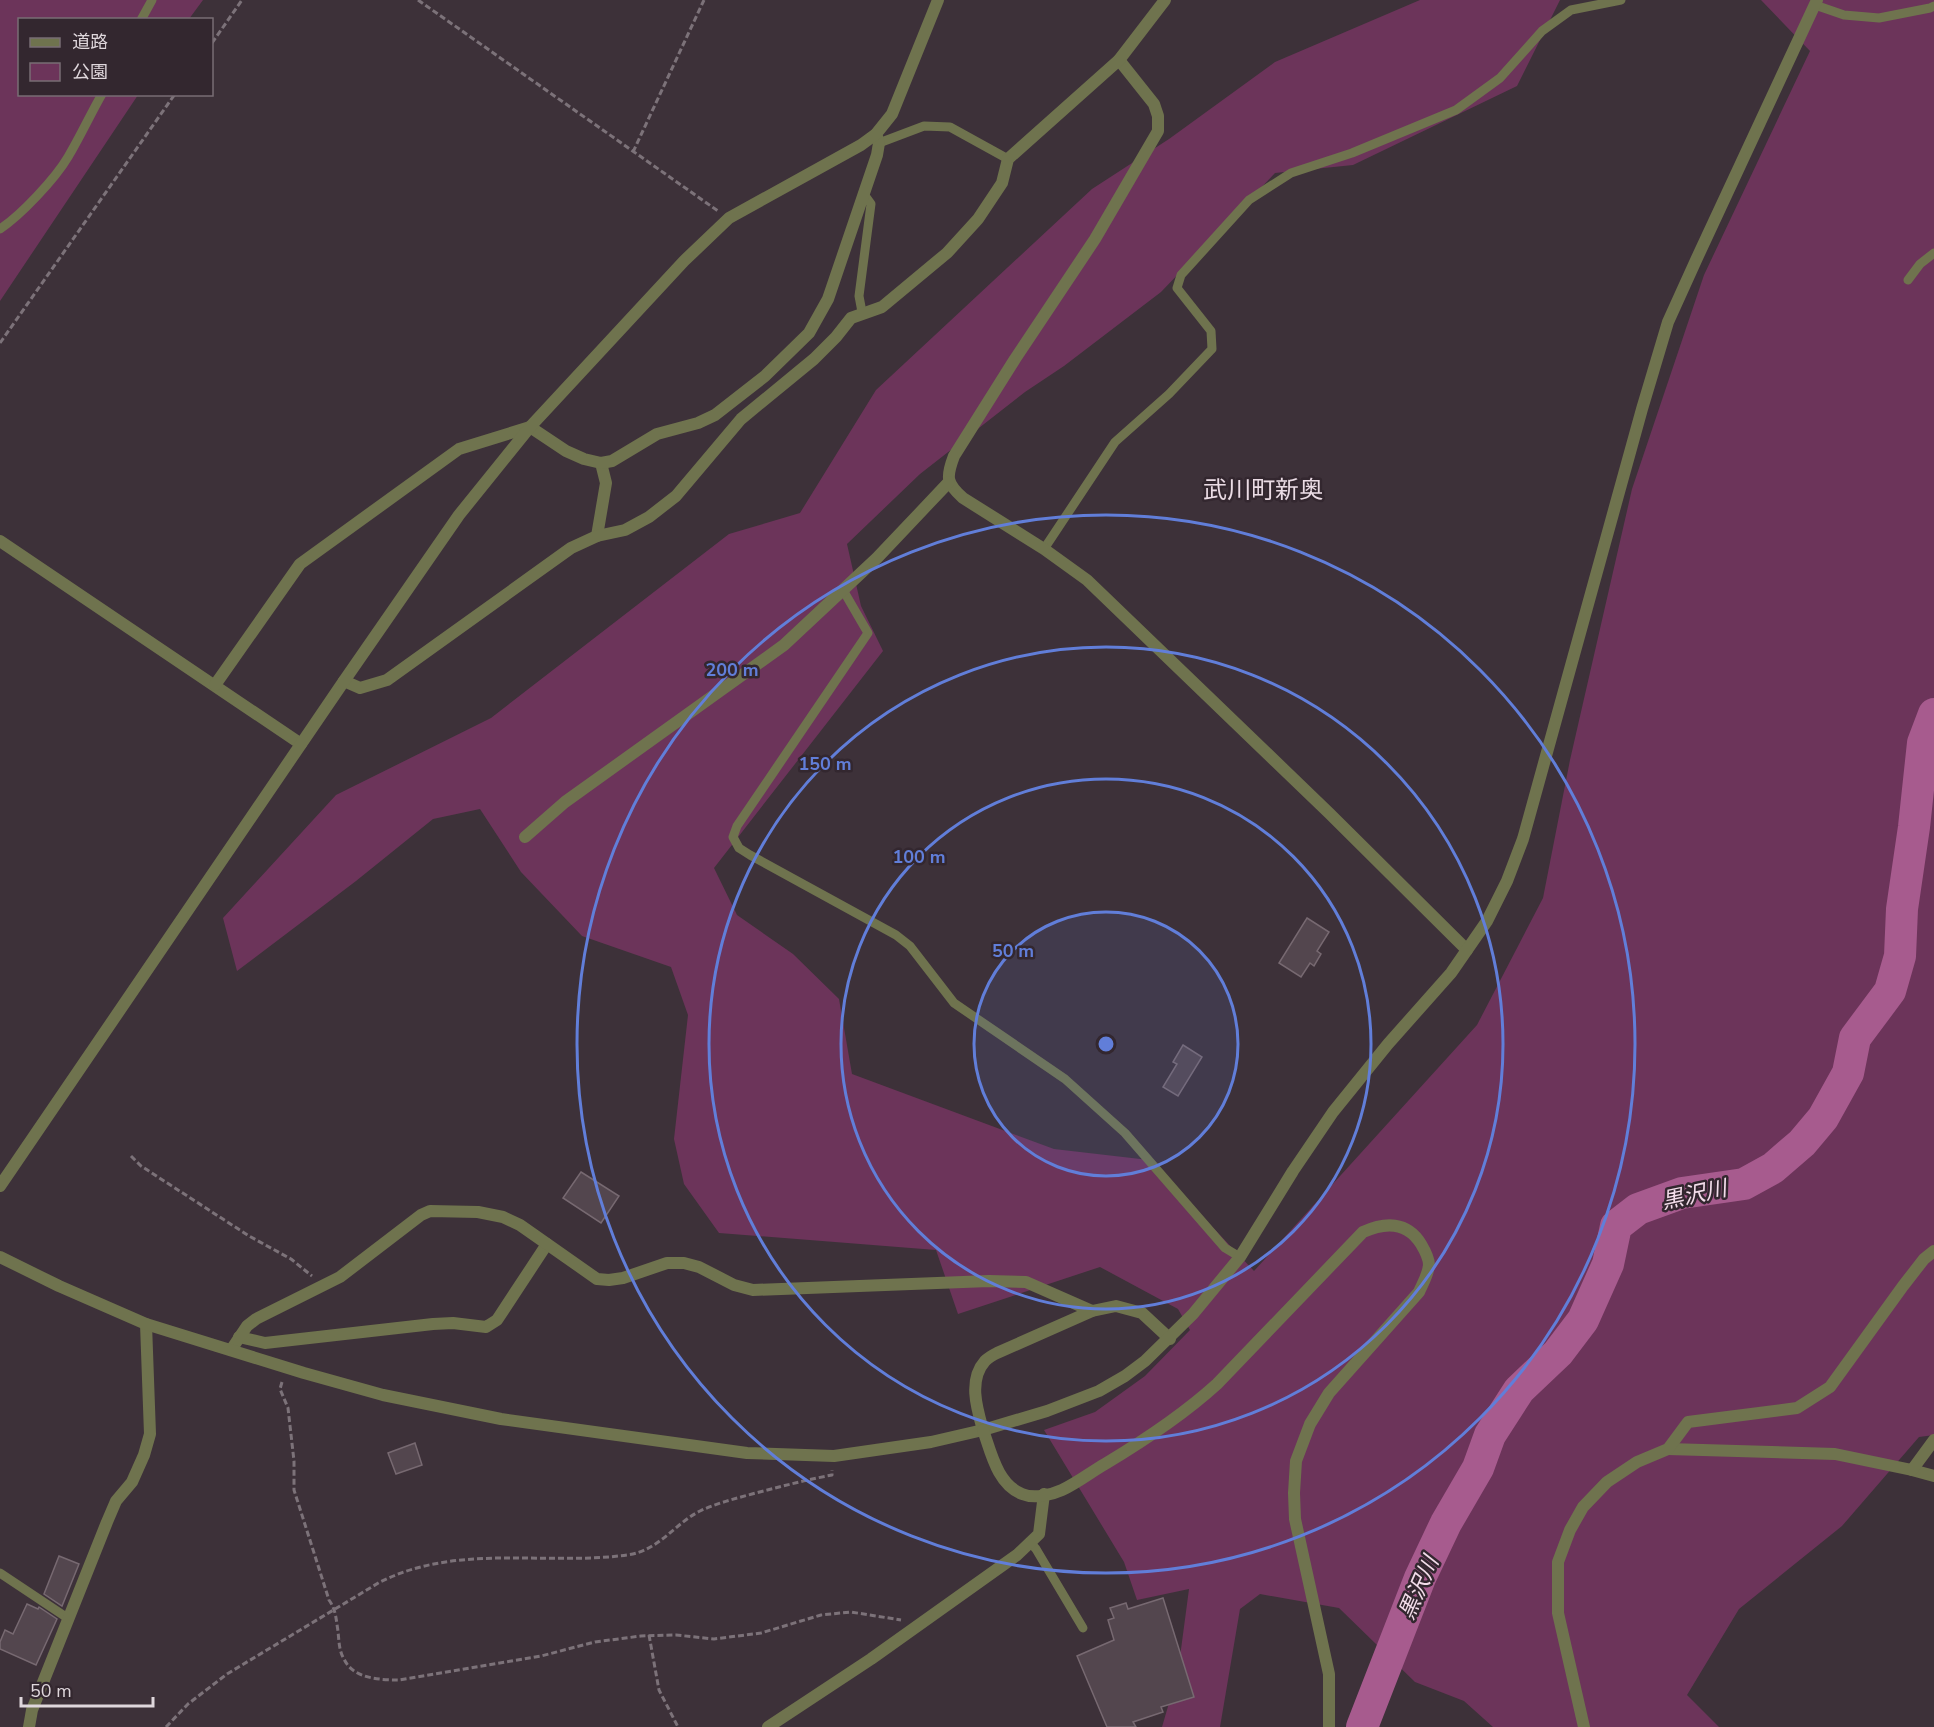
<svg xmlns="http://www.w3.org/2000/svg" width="1934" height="1727" viewBox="0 0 1934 1727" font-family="'Nunito Sans','Noto Sans JP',sans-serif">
<rect width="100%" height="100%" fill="#3d3139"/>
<g fill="#6c345a">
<path d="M0 0H203L189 19 20 20V94L138 95 0 301Z"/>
<path d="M1420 0H1560L1517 86 1353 165 1275 173 1161 292 1064 366 1025 392 920 474 847 544 861 606 883 651 714 868 737 915 793 954 839 999 852 1074 1054 1149 1149 1160 1254 1271 1477 1025 1543 898 1570 760 1632 489 1704 275 1810 51 1761 0H1934V1435L1919 1437 1842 1526 1739 1609 1687 1695 1719 1727H1493L1464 1701 1415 1682 1339 1608 1260 1594 1240 1609 1220 1727H1162L1178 1672 1189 1589 1137 1600 1124 1562 1044 1430 1095 1412 1145 1376 1190 1330 1178 1309 1100 1267 958 1314 936 1250 719 1233 684 1184 674 1139 688 1015 671 967 582 936 521 872 480 809 433 819 356 881 237 971 223 918 336 795 491 718 729 534 800 513 876 390 1092 189 1169 139 1275 62Z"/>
</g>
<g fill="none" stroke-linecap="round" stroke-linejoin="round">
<path stroke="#a75b8e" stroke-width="32" d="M1362 1727 1420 1578 1446 1523 1478 1468 1490 1435 1519 1390 1558 1353 1583 1320 1608 1264 1616 1226 1638 1209 1682 1193 1744 1184 1773 1168 1802 1143 1823 1118 1848 1073 1855 1038 1890 991 1900 956 1902 909 1914 827 1923 743 1934 714"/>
</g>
<g fill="#53464e" stroke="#776971" stroke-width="1.5">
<path d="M1307 918 1329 932 1317 951 1321 954 1314 966 1310 963 1301 977 1279 963Z"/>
<path d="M1183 1045 1202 1057 1178 1096 1163 1087 1177 1064 1173 1062Z"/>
<path d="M581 1172 619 1196 601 1223 563 1198Z"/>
<path d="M415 1443 422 1465 396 1474 388 1453Z"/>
<path d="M59 1556 79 1564 62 1606 44 1594Z"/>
<path d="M1163 1598 1194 1697 1161 1707 1163 1712 1133 1722 1136 1727H1107L1077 1656 1114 1640 1108 1620 1114 1618 1110 1608 1126 1603 1128 1609Z"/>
<path d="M27 1604 38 1609 39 1607 57 1619 36 1665 0 1649V1642L5 1630 13 1634Z"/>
</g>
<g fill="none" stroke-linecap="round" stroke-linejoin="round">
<g stroke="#7c7279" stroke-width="3" stroke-dasharray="6 3" stroke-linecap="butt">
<path d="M418 0 718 211"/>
<path d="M212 43 242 0"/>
<path d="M633 152 704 0"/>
<path d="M0 343 175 94"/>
<path d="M131 1156 141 1166 249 1236 291 1259 312 1276"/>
<path d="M282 1382 280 1389 288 1408 294 1461V1490L329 1600C336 1610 336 1619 338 1631 339 1641 339 1651 344 1659 353 1679 381 1680 399 1680L541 1656 595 1642 641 1636 676 1635 714 1639 761 1633 821 1615 851 1612 901 1620"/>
<path d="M649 1635 659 1690 678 1727"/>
<path d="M166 1727 188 1704 227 1674 380 1582C458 1543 545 1566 627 1555 659 1551 674 1524 700 1511 717 1503 734 1499 752 1494 779 1487 805 1480 832 1475V1470"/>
</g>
<g stroke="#6f734e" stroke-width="9">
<path d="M1815 5 1844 15 1879 18 1930 8 1934 6"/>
<path d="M141 20 152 0"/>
<path d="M879 143 924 126 950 127 1008 159"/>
<path d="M0 229C21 215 55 179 68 157 80 137 90 115 102 94"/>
<path d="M1908 280 1920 264 1934 253"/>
<path d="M862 312 859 296 871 204 863 193"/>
<path d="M1044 549 1115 442 1169 394 1212 349 1211 331 1177 288 1181 275 1249 200 1291 173 1352 153 1456 110 1500 78 1542 31 1571 10 1621 0"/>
<path d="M843 590 868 633 737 826 733 837 739 848 750 855 896 935 910 946 954 1003 1065 1079 1125 1133 1225 1248 1240 1257"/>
<path d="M1030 1542 1036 1549 1083 1628"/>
<path d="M0 1573 69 1619"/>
</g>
<g stroke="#6f734e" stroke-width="12">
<path d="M1119 60 1154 104 1158 116V131L1095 239 1015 359 954 456C946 477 946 483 963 498L1044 549 1087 580 1329 813 1467 950"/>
<path d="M597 536 606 483 601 463"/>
<path d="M0 541 301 744"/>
<path d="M344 681 360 688 387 680 571 548 597 536 625 530 649 517 676 496 741 419 814 359 836 337 851 318 882 307 947 253 978 219 1002 183 1008 159 1119 60 1165 0"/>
<path d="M215 685 300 564 459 449 530 427 566 451 584 459 601 463 612 461 657 434 698 423 715 415 765 376 809 333 828 299 877 155 879 143 876 134"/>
<path d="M525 837 565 802 784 645 877 558 949 482"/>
<path d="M239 1337 265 1343 433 1324 453 1323 486 1327 497 1320 547 1244"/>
<path d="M231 1350 247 1326 256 1319 340 1277 421 1215 430 1211 478 1212 503 1217 520 1225 597 1279 609 1280 623 1278 667 1263H684L699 1267 734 1285 753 1290 989 1281 1026 1282 1092 1311"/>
<path d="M983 1430C977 1409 968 1380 985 1361 988 1358 993 1355 997 1353L1092 1311 1116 1306 1142 1313 1170 1339"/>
<path d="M1668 1449 1835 1454 1912 1470 1934 1476"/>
<path d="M1912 1470 1934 1440"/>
<path d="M29 1727 32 1710 107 1522 116 1501 132 1482 144 1455 150 1434 146 1324"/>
<path d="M768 1727 871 1659 1017 1555 1039 1534 1044 1494"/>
<path d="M1584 1727 1558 1613V1562L1570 1530 1583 1507 1607 1482 1637 1462 1668 1449 1688 1422 1797 1408 1830 1387 1903 1286 1924 1259 1934 1251"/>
</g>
<g stroke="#6f734e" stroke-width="12">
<path d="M0 1186 344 681 459 515 530 427 684 261 729 218 861 145 876 134 892 114 938 0"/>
<path d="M0 1257 59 1286 146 1324 304 1373 383 1395 501 1419 747 1453 834 1456 931 1442 983 1430 1047 1411 1099 1391 1125 1376 1145 1361 1193 1314 1240 1257 1293 1171 1333 1112 1388 1044 1451 973 1487 921 1507 881 1523 839 1642 409 1668 322 1697 258 1817 0"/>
<path d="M983 1430C991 1452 997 1484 1022 1494 1034 1499 1051 1495 1062 1490 1077 1483 1091 1472 1105 1464 1145 1440 1183 1415 1217 1384L1363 1232C1385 1222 1407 1221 1421 1244 1424 1249 1429 1258 1429 1265 1428 1275 1423 1283 1419 1292L1329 1393 1310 1424 1296 1461 1294 1493 1295 1519 1329 1674V1727"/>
</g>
</g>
<circle cx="1106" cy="1044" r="132" fill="#617ed9" fill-opacity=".12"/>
<g fill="none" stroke="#617ed9" stroke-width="3">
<circle cx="1106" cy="1044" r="132"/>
<circle cx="1106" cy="1044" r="265"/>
<circle cx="1106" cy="1044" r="397"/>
<circle cx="1106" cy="1044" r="529"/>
</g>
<g text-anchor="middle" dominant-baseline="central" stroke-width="5" stroke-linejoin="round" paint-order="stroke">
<g font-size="22" font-style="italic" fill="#f3ddea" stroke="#33272f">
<text transform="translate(1694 1195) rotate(-12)">黒沢川</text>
<text transform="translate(1419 1588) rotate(-66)">黒沢川</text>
</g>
<g font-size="24" fill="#ebdce5" stroke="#33272f">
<text x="1263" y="490">武川町新奥</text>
</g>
</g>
<circle cx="1106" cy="1044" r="9" fill="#617ed9" stroke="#33272f" stroke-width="3"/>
<g font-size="18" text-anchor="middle" font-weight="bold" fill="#617ed9" stroke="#33272f" stroke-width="5" stroke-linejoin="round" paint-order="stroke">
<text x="732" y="676">200 m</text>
<text x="825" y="770">150 m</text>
<text x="919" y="863">100 m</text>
<text x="1013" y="957">50 m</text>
</g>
<rect x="18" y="18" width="195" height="78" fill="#33272f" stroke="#786d74" stroke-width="1.5"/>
<rect x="30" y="38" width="30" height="9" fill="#6f734e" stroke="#786d74" stroke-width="1.5"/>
<text x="72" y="48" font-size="18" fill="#dfd7dc">道路</text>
<rect x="30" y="63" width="30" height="18" fill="#6c345a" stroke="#786d74" stroke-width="1.5"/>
<text x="72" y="78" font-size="18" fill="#dfd7dc">公園</text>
<path d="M21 1697v9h132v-9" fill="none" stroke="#dfd7dc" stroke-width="3"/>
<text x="30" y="1697" font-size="18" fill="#dfd7dc" stroke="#33272f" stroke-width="4.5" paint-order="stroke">50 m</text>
</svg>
